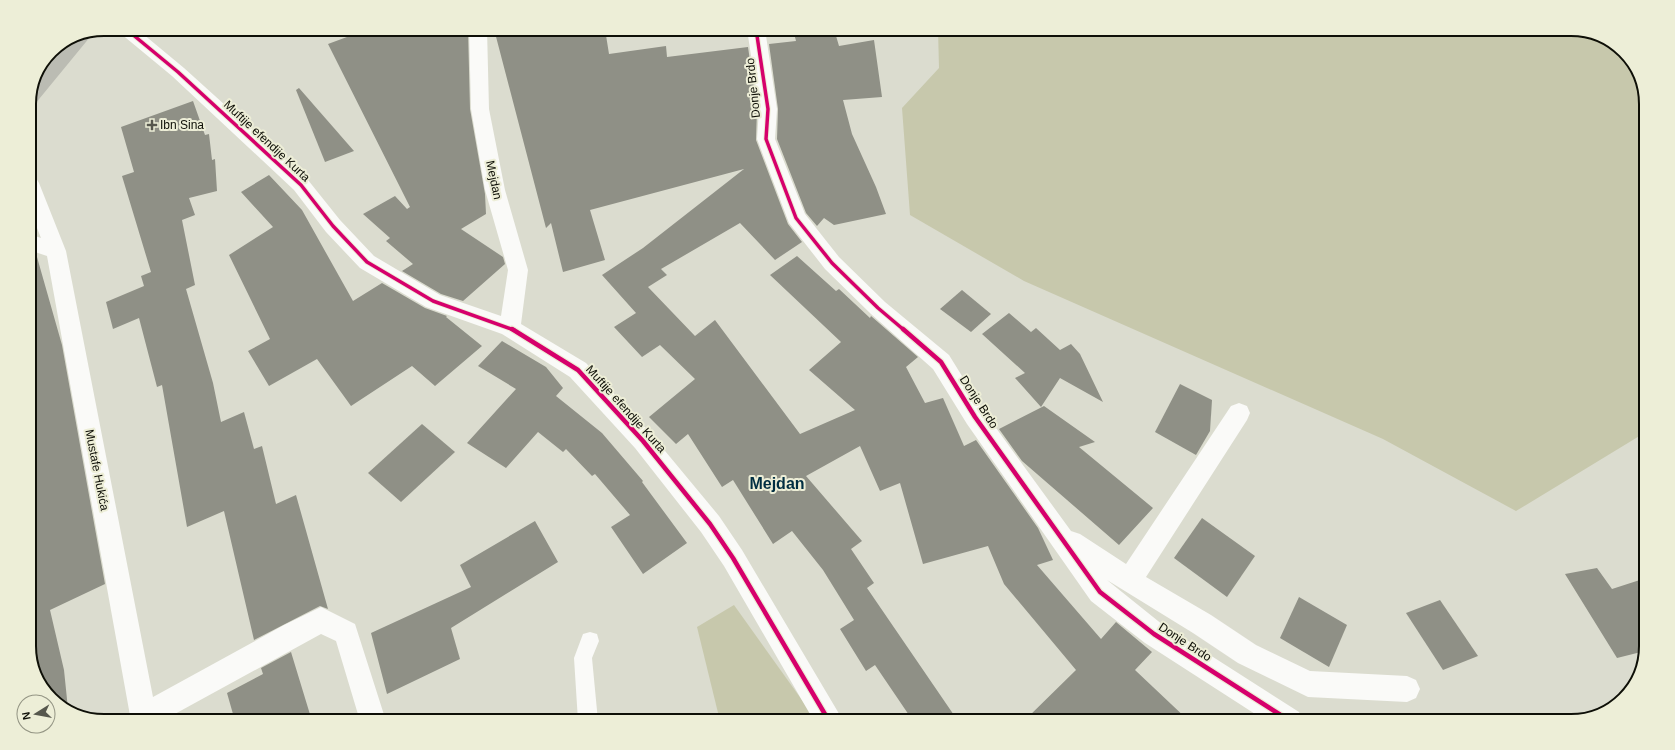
<svg xmlns="http://www.w3.org/2000/svg" width="1675" height="750" viewBox="0 0 1675 750" font-family="Arial,sans-serif">
<rect width="100%" height="100%" fill="#dbdccf"/>
<g fill="#c7c8ac">
<path d="M938 29H1571L1600 35 1633 62 1646 99V432L1516 511 1383 439 1024 281 910 215 902 108 939 68Z"/>
<path d="M734 605 817 721H720L697 627Z"/>
</g>
<g fill="#8f9086">
<path d="M355 29H468L470 109 485 194 486 214 461 229 503 257 505 264 463 301 441 294 402 271 413 264 386 241 390 238 363 214 395 196 407 209 410 207 328 44 355 34Z"/>
<path d="M494 29H605L609 54 666 46 667 57 748 47 757 109 756 140 788 224 802 242 775 260 740 223 661 269 667 275 648 287 695 336 715 320 800 434 855 410 809 370 841 342 770 275 797 256 836 291 839 289 870 318 871 316 918 357 906 367 925 403 943 398 964 446 976 440 1038 528 1053 560 1037 565 1101 639 1116 622 1152 652 1135 670 1189 721H1024L1076 670 1004 584 988 546 923 564 900 483 880 491 860 446 806 476 862 541 851 549 874 583 867 588 958 721H913L875 665 866 671 840 629 854 620 823 570 792 531 773 544 733 480 722 487 688 434 676 444 649 417 695 379 660 345 642 357 614 327 636 313 602 275 643 248 744 169 590 210 605 260 563 272 551 223 546 228Z"/>
<path d="M793 29H834L839 46 874 40 882 97 843 100 852 134 876 187 886 214 834 225 824 218 817 226 806 213 777 139 778 109 769 44 796 41Z"/>
<path d="M299 88 354 151 325 162 296 90Z"/>
<path d="M193 101 205 135 209 134 212 160 215 159 217 191 189 198 195 215 182 220 195 285 186 289 213 383 221 422 244 412 254 449 262 446 276 504 296 495 328 609 320 606 254 640 224 511 187 527 162 385 157 387 139 318 113 329 106 302 144 286 141 276 151 272 122 176 134 172 121 127Z"/>
<path d="M269 175 302 210 353 301 382 283 425 308 447 316 446 317 482 346 435 386 412 366 351 406 317 359 269 386 248 351 270 339 229 255 273 227 241 192Z"/>
<path d="M37 257 62 345 105 584 50 610 64 670 68 709 44 692 29 651V258Z"/>
<path d="M962 290 991 314 971 332 940 309Z"/>
<path d="M1009 313 1031 332 1036 328 1060 350 1071 344 1080 354 1103 402 1060 378 1041 407 1015 378 1025 373 982 334Z"/>
<path d="M502 341 546 367 563 388 556 396 602 433 643 481 642 482 687 543 643 574 611 527 630 515 595 474 592 476 566 449 563 452 538 432 506 468 467 443 516 389 478 366Z"/>
<path d="M1180 384 1212 400 1210 431 1196 455 1155 432Z"/>
<path d="M1044 406 1095 442 1079 447 1153 508 1119 545 1022 461 999 429Z"/>
<path d="M422 424 455 452 401 502 368 473Z"/>
<path d="M1202 518 1255 556 1227 597 1174 558Z"/>
<path d="M535 521 558 562 451 628 460 659 387 694 371 633 471 587 460 565Z"/>
<path d="M1597 568 1612 589 1646 578 1645 651 1617 658 1565 574Z"/>
<path d="M1299 597 1347 625 1329 667 1280 638Z"/>
<path d="M1440 600 1478 656 1443 670 1406 613Z"/>
<path d="M291 652 312 721H235L227 693 263 674 261 668Z"/>
</g>
<g fill="none" stroke-linecap="round" stroke-linejoin="round">
<path fill="#fafaf8" fill-rule="evenodd" d="M590 632 597 634 599 641 592 658 598 721H578L574 658 583 634Z"/>
<g fill="#fafaf8" fill-rule="evenodd">
<path d="M117 29H137L184 68 308 180 340 220 374 256 440 295 501 316 508 270 485 190 471 109 469 29H487L489 109 505 190 528 270 521 324 586 363 651 434 719 516 742 550 838 712 842 721H814L724 566 701 532 635 448 570 377 502 334 426 307 360 268 326 232 294 190 172 76 120 33Z"/>
<path d="M747 29H765L777 109 775 139 805 214 839 257 885 302 949 355 983 410 1071 531 1080 534 1126 564 1231 406 1239 403 1247 406 1250 413 1247 420 1146 577 1211 615 1256 645 1310 671 1407 676 1416 680 1420 689 1416 698 1407 702 1308 697 1238 663 1193 633 1107 580 1163 625 1299 712 1303 721H1266L1145 643 1091 601 967 424 933 369 871 314 825 269 789 223 757 139 759 109Z"/>
<path d="M29 176 36 178 39 183 66 251 153 697 284 625 321 607 355 624 386 721H360L336 641 321 634 162 721H131L47 256 29 250V234L41 238 29 208Z"/>
</g>
<path fill="#bbbcb3" fill-rule="evenodd" d="M92 31 93 33 90 37 35 104 29 105C29 81 55 56 70 38L75 35Z"/>
<g stroke="#edeed7" stroke-width="5.5">
<g id="cycleway-far1">
<path d="M126 29 178 72 301 185 333 226 367 262 433 301 514 330"/>
<path d="M756 29 768 109 766 139 796 218 832 263 878 308 904 330"/>
</g>
</g>
<g stroke="#edeed7" stroke-width="7">
<g id="cycleway">
<path d="M512 329 578 370 643 441 710 524 733 558 829 721"/>
<path d="M903 329 941 362 975 417 1100 592 1154 634 1290 721"/>
</g>
</g>
<use href="#cycleway-far1" stroke="#d6006c" stroke-width="3.5"/>
<use href="#cycleway" stroke="#d6006c" stroke-width="4.5"/>
</g>
<path fill="#56574d" stroke="#edeed7" stroke-width="1.5" d="M150 119h4v4h4v4h-4v4h-4v-4h-4v-4h4z"/>
<g text-anchor="middle" dominant-baseline="central" stroke-width="4" stroke-linejoin="round" paint-order="stroke">
<g font-size="12" fill="#0e0f07" stroke="#edeed7">
<text transform="translate(753 88) rotate(-96)">Donje Brdo</text>
<text transform="translate(267 141) rotate(43)">Muftije efendije Kurta</text>
<text transform="translate(494 180) rotate(78)">Mejdan</text>
<text transform="translate(979 402) rotate(57)">Donje Brdo</text>
<text transform="translate(626 409) rotate(48)">Muftije efendije Kurta</text>
<text transform="translate(97 470) rotate(79)">Mustafe Hukića</text>
<text transform="translate(1185 642) rotate(33)">Donje Brdo</text>
</g>
<g font-size="12" fill="#0e0f07" stroke="#edeed7" text-anchor="start">
<text x="160" y="125">Ibn Sina</text>
</g>
<g font-size="16" font-weight="bold" fill="#002e42" stroke="#edeed7">
<text x="777" y="483">Mejdan</text>
</g>
</g>
<path d="M0 0H1675V750H0ZM104 36H1571A68 68 0 0 1 1639 104V646A68 68 0 0 1 1571 714H104A68 68 0 0 1 36 646V104A68 68 0 0 1 104 36Z" fill="#edeed7" fill-rule="evenodd"/>
<path fill="none" stroke="#0e0f07" stroke-width="2" d="M104 36H1571A68 68 0 0 1 1639 104V646A68 68 0 0 1 1571 714H104A68 68 0 0 1 36 646V104A68 68 0 0 1 104 36Z"/>
<g transform="translate(36 714) rotate(259)"><circle r="19" fill="#edeed7" stroke="#949584"/>
<path d="M0-3L7 15L0 10L-7 15Z" fill="#56574d"/>
<text y="-6" font-size="11" font-weight="bold" text-anchor="middle" fill="#0e0f07">N</text>
</g>
</svg>
